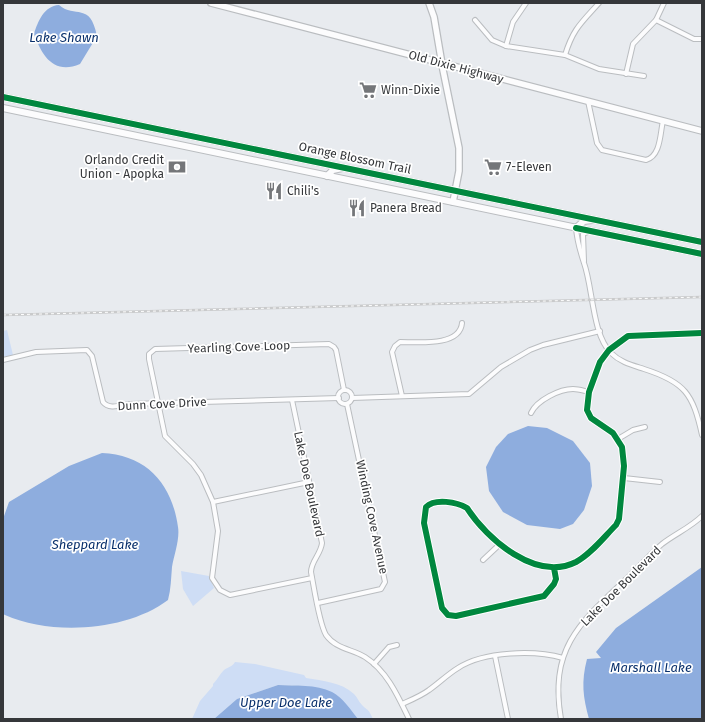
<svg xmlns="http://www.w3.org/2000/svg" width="705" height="722" viewBox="0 0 705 722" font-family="'Fira Sans',sans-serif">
<rect width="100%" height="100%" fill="#e8ebef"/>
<g fill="#ceddf5">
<path d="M7 330 13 355 3 357V331Z"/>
<path d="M181 571 209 576 214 588 193 606 183 589Z"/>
<path d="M235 662 255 664 304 675 306 678C323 681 341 682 354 694 357 697 359 702 362 705 369 712 368 708 373 719H358L338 696 305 686 278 685 237 699 214 719H192L200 701 213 686V684C217 680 220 674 224 670 228 667 232 667 235 662Z"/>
</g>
<g fill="#8eadde">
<path d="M59 5C75 19 90 1 97 36L80 64C54 75 42 56 34 34 38 21 44 6 59 5Z"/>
<path d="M528 426 547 428 573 441 590 463 592 486 584 510 573 524 560 529 527 525 503 512 489 491 486 467 496 447 508 434Z"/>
<path d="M102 453C147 455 172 484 178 527 180 539 174 555 172 567 171 578 171 589 168 600 127 631 52 636 5 615L3 614V519L9 502 69 466Z"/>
<path d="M702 567V719H589C583 697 581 682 587 659L601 658 596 652 616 628Z"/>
<path d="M278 685C295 686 316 684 332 692 342 697 351 710 358 719H214L237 699Z"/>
</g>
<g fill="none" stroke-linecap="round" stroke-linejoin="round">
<g stroke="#babdc0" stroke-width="6">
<g id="street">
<path d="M475 20 492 40 506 46 565 55 599 69 644 76"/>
<path d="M656 20 694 39H702"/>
<path d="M506 46 513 22 526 3"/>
<path d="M565 55C573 29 581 23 599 3"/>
<path d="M626 74 633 44 656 20 664 3"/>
<path d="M588 101 597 143 602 150 646 160C661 156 660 133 663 121"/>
<path d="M576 228C577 241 580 251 584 263 593 288 592 334 611 353 620 362 632 365 644 369 685 382 693 394 702 435"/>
<path d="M584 261 583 234 590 231"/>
<path d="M3 360 36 352 87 350 92 356 103 402C109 410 121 405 130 404L339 398"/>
<circle cx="345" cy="397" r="7"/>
<path d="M402 396 392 352 395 346 400 342C417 342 460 347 462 323"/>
<path d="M352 398 469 394 501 367 530 350 543 345 600 331"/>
<path d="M292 400 322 543C321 554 311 561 311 572 314 587 319 623 326 635 336 649 352 649 365 657 387 671 398 696 409 719"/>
<path d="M531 413C537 400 560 389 573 389 579 389 584 391 589 392"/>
<path d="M618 439 633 430 645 427"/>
<path d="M624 478 660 482"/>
<path d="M213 502 309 482"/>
<path d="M483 560 499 545"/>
<path d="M554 568 556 579 554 584 544 596 456 616 448 615 442 608 424 523 426 507C435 498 457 502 467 508 487 539 536 582 576 562 591 554 604 537 616 525L619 519 624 466 622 447 613 433 591 418 587 410 589 392 600 362 609 350 628 336 702 333"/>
<path d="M312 578 230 595 220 590 212 578 218 531 213 502 201 475 193 464 165 436 149 359V354L155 349 329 344 334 347 336 350 344 390"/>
<path d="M318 603 381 589 385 582 347 404"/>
<path d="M495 656 508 719"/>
<path d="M374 664 389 647 397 645"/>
<path d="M402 704C411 700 421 696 429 690 439 683 448 674 458 668 484 651 535 650 563 658"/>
<path d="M561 719C549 650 578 624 625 580 637 569 649 555 662 544 675 534 691 527 702 516"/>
</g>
</g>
<g stroke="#babdc0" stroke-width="8">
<g id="secondary">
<path d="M211 3 702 131"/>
<path d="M429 3 434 17 443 70 459 148V171L453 202"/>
</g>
</g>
<g stroke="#babdc0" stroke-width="8">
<g id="primary">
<path d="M3 97 702 242"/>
<path d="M3 108 702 254"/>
<path d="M327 176 333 170 342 168"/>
<path d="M576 228 584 221 592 220"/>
</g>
</g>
<use href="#street" stroke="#fcfcfd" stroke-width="4"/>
<use href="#secondary" stroke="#fcfcfd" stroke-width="5.5"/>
<use href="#primary" stroke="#fcfcfd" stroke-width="6"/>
<g stroke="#c9cacb" stroke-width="2.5">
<path id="rail" d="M3 315 702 297"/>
</g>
<use href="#rail" stroke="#fff" stroke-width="1" stroke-dasharray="3" stroke-linecap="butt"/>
<g stroke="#fff" stroke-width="8">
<g id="cycleway">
<path d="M3 97 702 242"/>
<path d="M576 228 702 254"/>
<path d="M554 568 556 579 554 584 544 596 456 616 448 615 442 608 424 523 426 507C435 498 457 502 467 508 487 539 536 582 576 562 591 554 604 537 616 525L619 519 624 466 622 447 613 433 591 418 587 410 589 392 600 362 609 350 628 336 702 333"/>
</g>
</g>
<use href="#cycleway" stroke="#00873e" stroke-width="6"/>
</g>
<defs>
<g id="supermarket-bare" transform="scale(1.38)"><path d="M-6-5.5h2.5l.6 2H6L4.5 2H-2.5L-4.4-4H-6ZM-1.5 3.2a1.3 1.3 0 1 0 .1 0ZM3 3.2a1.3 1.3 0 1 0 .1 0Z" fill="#747679" stroke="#fff" stroke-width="2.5" paint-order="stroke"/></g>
<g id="bank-bare" transform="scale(1.38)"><path d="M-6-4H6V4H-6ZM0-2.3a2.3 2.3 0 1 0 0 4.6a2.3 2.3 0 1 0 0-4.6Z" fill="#747679" stroke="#fff" stroke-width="2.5" paint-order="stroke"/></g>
<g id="restaurant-bare" transform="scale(1.38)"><path d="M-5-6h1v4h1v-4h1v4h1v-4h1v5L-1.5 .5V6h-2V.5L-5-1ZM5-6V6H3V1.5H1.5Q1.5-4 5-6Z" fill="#747679" stroke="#fff" stroke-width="2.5" paint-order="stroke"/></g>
</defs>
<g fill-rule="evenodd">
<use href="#supermarket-bare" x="368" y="90"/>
<use href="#bank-bare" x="177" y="167"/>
<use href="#supermarket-bare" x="493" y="167"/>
<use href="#restaurant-bare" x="274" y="191"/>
<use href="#restaurant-bare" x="357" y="208"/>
</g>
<g text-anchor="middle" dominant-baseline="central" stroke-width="3.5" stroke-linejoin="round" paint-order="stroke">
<g font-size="12" fill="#35373a" stroke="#fff">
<text transform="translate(456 67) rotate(15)">Old Dixie Highway</text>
<text transform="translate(355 158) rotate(12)">Orange Blossom Trail</text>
<text transform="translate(239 347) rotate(-2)">Yearling Cove Loop</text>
<text transform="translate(162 404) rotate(-3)">Dunn Cove Drive</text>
<text transform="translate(309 484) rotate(78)">Lake Doe Boulevard</text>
<text transform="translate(372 517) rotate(78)">Winding Cove Avenue</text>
<text transform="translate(621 586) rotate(-45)">Lake Doe Boulevard</text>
</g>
<g font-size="12" fill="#35373a" stroke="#fff" text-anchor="start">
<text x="381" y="90">Winn-Dixie</text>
<text x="164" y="160" text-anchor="end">Orlando Credit<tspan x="164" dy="14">Union - Apopka</tspan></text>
<text x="506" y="167">7-Eleven</text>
<text x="287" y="191">Chili's</text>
<text x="370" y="208">Panera Bread</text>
</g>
<g font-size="13" font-style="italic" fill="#082f6b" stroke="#fff">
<text x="64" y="37">Lake Shawn</text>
<text x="95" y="544">Sheppard Lake</text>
<text x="651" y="667">Marshall Lake</text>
<text x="286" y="702">Upper Doe Lake</text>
</g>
</g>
<rect width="705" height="722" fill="none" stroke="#35373a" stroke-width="8"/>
</svg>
